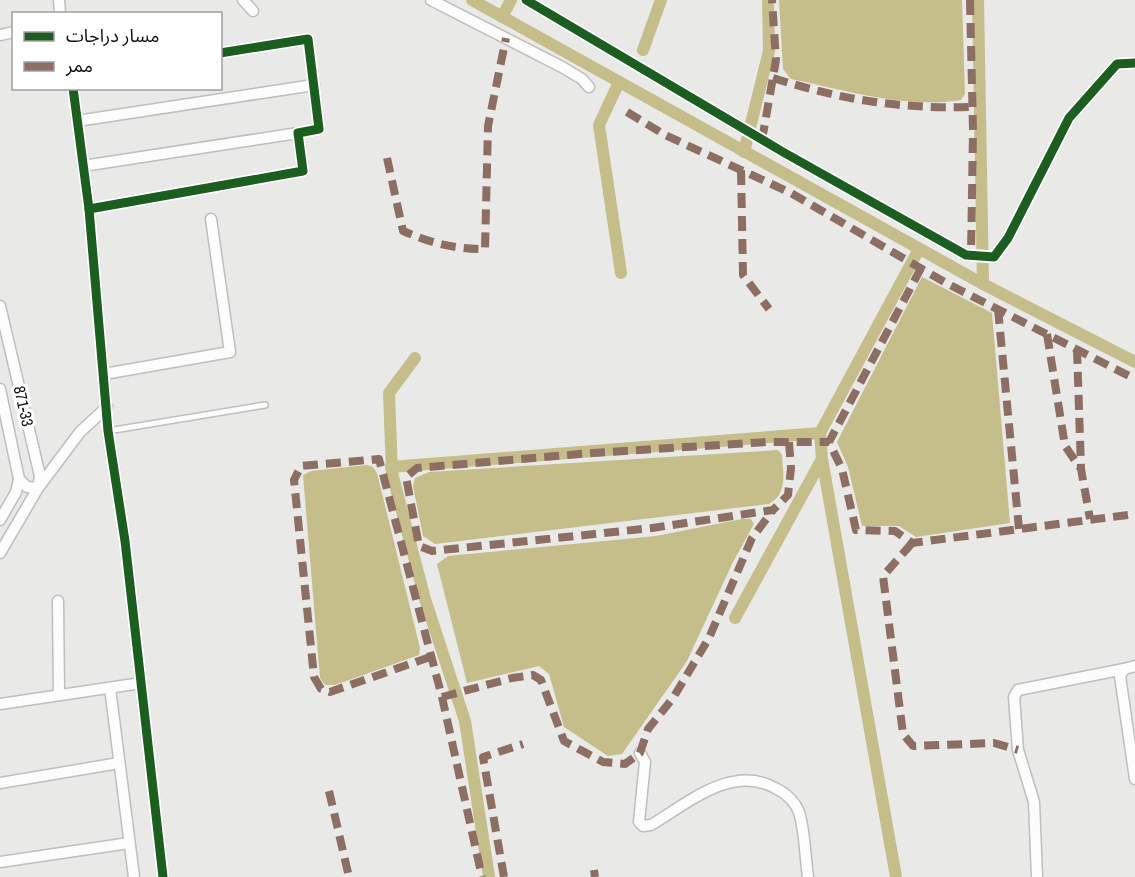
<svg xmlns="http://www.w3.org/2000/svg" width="1135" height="877" viewBox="0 0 1135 877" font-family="'Archivo Narrow','Noto Sans Arabic',sans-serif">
<rect width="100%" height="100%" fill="#e9e9e8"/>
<g fill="#c5bd8a">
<path d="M779 0H962L965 94 961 100C905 109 845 90 791 79L783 69Z"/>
<path d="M922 277 992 313 1010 523 916 537 899 526H862L848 467 837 442Z"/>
<path d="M778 450 782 455C783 474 788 493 769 504L435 544 423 536 413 486 415 478 429 472Z"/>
<path d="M367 465 373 467 377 473 420 648 419 655 335 685H325L320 678 303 475 311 471Z"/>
<path d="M742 519H751L754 524 733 562 687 661 622 754 608 756 564 727 549 674 539 666 467 683 437 564 448 556 656 536Z"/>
</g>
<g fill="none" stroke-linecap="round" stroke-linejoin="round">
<g stroke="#c5bd8a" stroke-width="12">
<path d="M472 0 983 284 1135 362"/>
<path d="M978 0 983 284"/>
<path d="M502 17 511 0"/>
<path d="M643 50 661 0"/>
<path d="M619 82 599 125 621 273"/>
<path d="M744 152 769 51 768 0"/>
<path d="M415 358 389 393 392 473 425 599 465 721 489 877"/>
<path d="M822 459 896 877"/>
<path d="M391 467 820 433 919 249"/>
<path d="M735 618 822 459 820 433"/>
</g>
<g stroke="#bfbebd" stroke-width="8">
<path id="lane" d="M108 431 265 405"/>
</g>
<g stroke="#bfbebd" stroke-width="13">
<g id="street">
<path d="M59 0 60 14"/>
<path d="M243 0 253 11"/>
<path d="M431 0 562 67 582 79 589 87"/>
<path d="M526 0 783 152 966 255 994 257 1008 238 1069 118 1117 64 1135 63"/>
<path d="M0 35 14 32"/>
<path d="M73 88 89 209 108 431 125 541 163 877"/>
<path d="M77 121 314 85"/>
<path d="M83 166 298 133"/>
<path d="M89 209 303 171 298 133 319 129 308 39 220 53"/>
<path d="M0 306 40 476 38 488 0 553"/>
<path d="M104 374 230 352 211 219"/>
<path d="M0 389 19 479 16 492 0 520"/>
<path d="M19 479 27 487 38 488 80 432 107 407"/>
<path d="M58 601 59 695"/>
<path d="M1135 666 1124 669 1120 676 1135 779"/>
<path d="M110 688 134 877"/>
<path d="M0 704 141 683"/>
<path d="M640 753 645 762 639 822 643 826 651 825C688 803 733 763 777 789 787 794 795 802 799 812 805 832 805 856 808 877"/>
<path d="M0 783 119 763"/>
<path d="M0 862 129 843"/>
<path d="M1037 877 1034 802 1018 750 1014 697 1018 690 1124 669"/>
</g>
</g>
<use href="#lane" stroke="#fcfcfc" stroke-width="5"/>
<use href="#street" stroke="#fcfcfc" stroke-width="10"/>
<g stroke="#8d6e63" stroke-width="8" stroke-dasharray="15 8" stroke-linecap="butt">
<path d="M970 0 973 131 971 255"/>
<path d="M773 78C842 100 900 109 972 107"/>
<path d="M627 112 665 135 791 193 946 283 1135 379"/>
<path d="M762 140 776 60 772 0"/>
<path d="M387 158 403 231C431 243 454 249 485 249L488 126 506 38"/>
<path d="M741 170 743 275 769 309"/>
<path d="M921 268 829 442 842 469 856 530 895 531 912 543 1135 514"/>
<path d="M998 309 1019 529"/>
<path d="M1047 334 1065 446 1081 469 1090 519"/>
<path d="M1077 349 1081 469"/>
<path d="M789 442 791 468 788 495 773 510 652 528 432 551 419 546 406 477 417 468 592 453 767 442H829"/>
<path d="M912 543 883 576 903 734 913 746 994 743 1018 750"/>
<path d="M430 657 330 692 321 689 314 677 294 480 301 466 379 459 442 697 482 877"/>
<path d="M442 697 512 678 533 675 541 680 564 741 603 762 625 764 640 753 648 729 673 698 709 638 752 538 773 510"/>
<path d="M329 791 349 877"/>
<path d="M594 870 595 877"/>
<path d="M504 877 483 757 523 744"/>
</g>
<g stroke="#fff" stroke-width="13">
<g id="cycleway">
<path d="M526 0 783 152 966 255 994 257 1008 238 1069 118 1117 64 1135 63"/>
<path d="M73 88 89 209 108 431 125 541 163 877"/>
<path d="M89 209 303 171 298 133 319 129 308 39 220 53"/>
</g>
</g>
<use href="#cycleway" stroke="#1b5e20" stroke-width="9"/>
</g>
<g text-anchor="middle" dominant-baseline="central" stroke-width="6" stroke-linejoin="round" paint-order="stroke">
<g font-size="16" fill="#0c0c0b" stroke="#fff">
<text transform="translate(24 406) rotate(77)">871-33</text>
</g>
</g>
<rect x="12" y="12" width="210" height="78" fill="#ffffff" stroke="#9e9e9d" stroke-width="1.5"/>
<rect x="24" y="32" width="30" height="9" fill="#1b5e20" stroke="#9e9e9d" stroke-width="1.5"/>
<text x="66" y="42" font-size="18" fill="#0c0c0b">مسار دراجات</text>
<rect x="24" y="62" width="30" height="9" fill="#8d6e63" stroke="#9e9e9d" stroke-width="1.5"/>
<text x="66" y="72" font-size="18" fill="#0c0c0b">ممر</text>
</svg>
